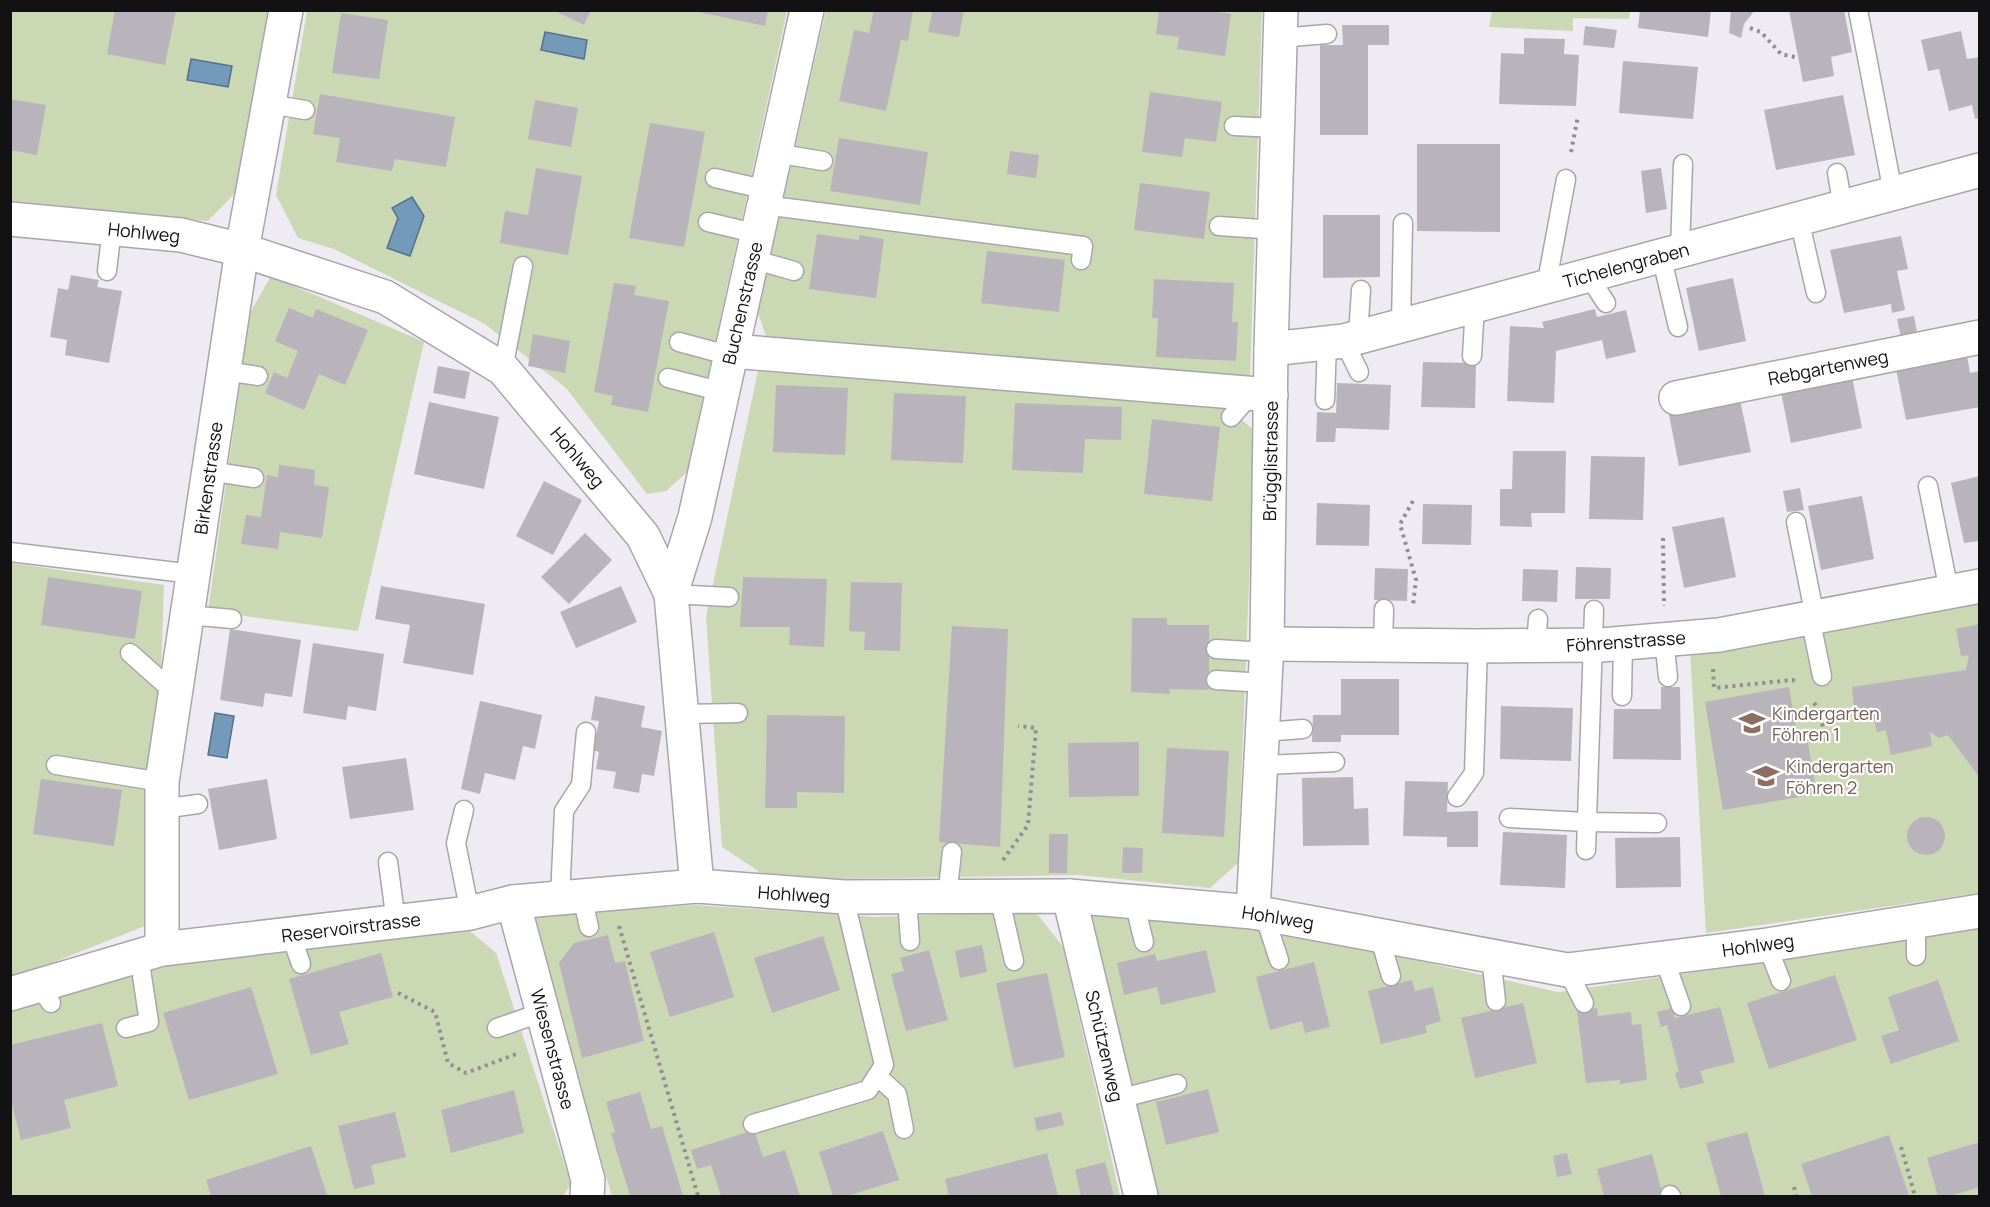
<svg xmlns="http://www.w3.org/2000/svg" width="1990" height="1207" viewBox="0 0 1990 1207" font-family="Manrope,sans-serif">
<rect width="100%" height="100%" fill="#efebf2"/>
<g fill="#cad8b3">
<path d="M10 11H271L238 190 208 221 11 201Z"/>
<path d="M307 11H787L687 472 666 491 647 494 567 389 485 324 334 249 298 238 276 195Z"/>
<path d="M826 11H1262L1250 378 767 339 758 313Z"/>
<path d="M1492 11V10L1630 11 1629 19 1573 18V31L1489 27Z"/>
<path d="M271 276 424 342 358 631 208 611 250 313Z"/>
<path d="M758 371 1227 408 1255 431 1238 863 1210 888 1078 875 772 880 722 847 706 617Z"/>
<path d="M11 563 164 585 161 671 145 926 11 979Z"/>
<path d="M1979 598V893L1706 933 1690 648Z"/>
<path d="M695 905 874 917 1035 911 1063 947 1120 1196H612L529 916Z"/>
<path d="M1088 912 1285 931 1558 992 1875 946 1979 925V1196H1155Z"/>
<path d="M470 931 496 953 571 1184 563 1196H11V1009L130 971 278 949Z"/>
</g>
<g fill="#7399bb" stroke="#567089" stroke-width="1.5">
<path d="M545 32 587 40 584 59 541 50Z"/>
<path d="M191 59 232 66 228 87 187 80Z"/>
<path d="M412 197 424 216 410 256 387 248 398 218 392 208Z"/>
<path d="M215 713 234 716 227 758 208 755Z"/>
</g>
<g fill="#b9b4bc">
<path d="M115 10H176L165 65 107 54Z"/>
<path d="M558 10H591L584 25 557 12Z"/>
<path d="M689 10H768L765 26Z"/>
<path d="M874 10H913L908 41 901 40 886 111 839 101 854 30 869 33Z"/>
<path d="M924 10H964L959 37 928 32 932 13Z"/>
<path d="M1159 10H1206L1231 14 1225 56 1177 49 1179 37 1156 34Z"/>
<path d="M1640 10H1711L1708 37 1638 28Z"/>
<path d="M1731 10H1755L1744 24 1741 38 1729 33Z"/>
<path d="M1789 10H1844L1852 52 1831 57 1834 76 1803 82Z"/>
<path d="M341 13 388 20 379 79 332 73Z"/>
<path d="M1342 25H1389V45H1368V135H1320V45H1343Z"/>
<path d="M1585 26 1617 30 1614 48 1583 45Z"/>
<path d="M1961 31 1967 59 1980 57V118L1975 119 1972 105 1949 111 1939 69 1928 71 1921 40Z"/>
<path d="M1524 38 1565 39 1564 54 1579 55 1576 106 1499 104 1501 53 1524 54Z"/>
<path d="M1623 61 1698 67 1693 119 1619 113Z"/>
<path d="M1150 92 1222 102 1216 142 1185 138 1182 157 1142 152Z"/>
<path d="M320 94 455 117 446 167 395 159 392 171 336 162 340 138 313 134Z"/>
<path d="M1843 95 1855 155 1776 170 1764 110Z"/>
<path d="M10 99 46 105 37 155 10 150Z"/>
<path d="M535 100 578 108 571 147 528 139Z"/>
<path d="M650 123 705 132 684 247 629 238Z"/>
<path d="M839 138 928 152 920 205 830 191Z"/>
<path d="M1417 144H1500V232L1417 231Z"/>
<path d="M1010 151 1039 155 1036 178 1007 174Z"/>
<path d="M536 168 582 176 568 255 500 243 505 211 528 215Z"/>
<path d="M1661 168 1667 209 1646 213 1641 171Z"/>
<path d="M1140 183 1210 192 1204 239 1134 230Z"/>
<path d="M1323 215H1380V277L1323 278Z"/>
<path d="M817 234 859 240V235L884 239 876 298 809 289Z"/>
<path d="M1901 236 1908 269 1897 271 1905 310 1892 313 1891 304 1844 313 1830 250Z"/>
<path d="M987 251 1065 260 1059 312 981 303Z"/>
<path d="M71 275 99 280 97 287 122 291 109 363 65 355 67 340 50 337 58 288 68 290Z"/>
<path d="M1733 278 1746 341 1699 351 1686 288Z"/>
<path d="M1154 279 1234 283 1232 322H1238L1236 361 1156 357 1158 318H1152Z"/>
<path d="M614 283 636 286 634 295 669 301 648 412 611 405 613 396 594 392Z"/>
<path d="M289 308 313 318 316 309 368 330 345 385 319 374 304 410 265 393 274 372 287 378 298 351 275 341Z"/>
<path d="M1595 309 1597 317 1626 310 1636 352 1606 359 1602 340 1556 351 1554 403 1507 401 1510 326 1544 328 1542 322Z"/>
<path d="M1914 316 1918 338 1902 342 1897 319Z"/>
<path d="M533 334 570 341 565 373 528 366Z"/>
<path d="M1967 355 1970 373 1980 371V407L1906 420 1896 369Z"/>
<path d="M1423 362 1476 363 1475 408 1421 407Z"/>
<path d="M438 366 470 372 465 399 433 393Z"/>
<path d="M1852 377 1862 428 1791 443 1781 392Z"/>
<path d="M1337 383 1391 385 1389 430 1336 428 1335 442H1316L1317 412 1336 413Z"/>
<path d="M776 385 848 388 845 455 773 452Z"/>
<path d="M894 393 966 396 963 463 891 460Z"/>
<path d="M1740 400 1751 452 1679 466 1669 415Z"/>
<path d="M429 402 499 417 484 489 414 474Z"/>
<path d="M1015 403 1122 407 1121 440 1085 439 1083 473 1012 470Z"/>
<path d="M1152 419 1220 427 1212 501 1144 494Z"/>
<path d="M1513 451H1566L1565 513H1531L1532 527 1500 526V489H1512Z"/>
<path d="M1591 456 1645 457 1643 520 1589 519Z"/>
<path d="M279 465 315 470 314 485 329 487 322 538 280 532 278 549 241 544 246 515 261 517 267 475 278 477Z"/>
<path d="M1980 476V541L1964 543 1951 483Z"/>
<path d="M544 481 582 500 553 555 516 536Z"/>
<path d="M1800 488 1804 510 1787 512 1783 491Z"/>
<path d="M1862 496 1874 559 1821 570 1808 506Z"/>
<path d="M1317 503 1370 505 1369 546 1316 545Z"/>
<path d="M1423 504 1472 505 1471 545 1422 544Z"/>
<path d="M1724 517 1736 577 1684 588 1672 527Z"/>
<path d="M585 533 612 560 569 604 541 577Z"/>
<path d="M1576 567 1611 568 1610 599H1575Z"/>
<path d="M1375 568 1408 569 1407 601 1374 600Z"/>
<path d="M1523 569 1558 570 1557 602 1522 601Z"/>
<path d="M48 577 142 591 135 639 41 625Z"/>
<path d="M743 577 827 579 824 647 789 645 790 627H740Z"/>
<path d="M851 582 902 583 900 651 864 650 865 632 849 631Z"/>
<path d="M381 586 485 604 473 675 403 663 410 625 375 619Z"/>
<path d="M621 586 637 622 576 648 560 612Z"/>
<path d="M1132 618H1167V625H1209V690L1169 689 1170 694 1131 692Z"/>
<path d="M1980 624V778L1948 735 1939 738 1930 732 1932 746 1891 755 1886 730 1877 732 1871 708 1854 711 1852 687 1966 670 1969 655 1961 656 1956 629Z"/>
<path d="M952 626 1008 629 1000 847 939 842Z"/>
<path d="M230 629 301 640 292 697 265 693 263 707 220 700Z"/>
<path d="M313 643 384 654 376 711 348 706 346 720 303 713Z"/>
<path d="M1341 679H1399V735H1341V742H1312L1313 715H1341Z"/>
<path d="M1661 687H1680L1681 760 1613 759 1614 709H1661Z"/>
<path d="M1789 687 1799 744 1808 743 1817 794 1723 810 1705 702Z"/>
<path d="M595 696 645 706 641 727 662 731 654 776 642 774 639 793 613 788 616 772 596 769 599 752 593 750 599 721 591 720Z"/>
<path d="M480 701 542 715 535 749 523 746 515 780 485 773 480 794 461 789Z"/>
<path d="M1501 706 1573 708 1571 761 1500 759Z"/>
<path d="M767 715 845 716 844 793 797 792V808H765Z"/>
<path d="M1139 742V796L1069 797 1068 743Z"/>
<path d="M1167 748 1229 751 1224 837 1162 833Z"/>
<path d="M406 758 414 810 350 819 342 767Z"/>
<path d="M1353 777 1354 809 1368 808 1369 845 1303 846 1302 778Z"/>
<path d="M41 779 122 790 114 846 33 834Z"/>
<path d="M267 779 277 839 219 850 208 789Z"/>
<path d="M1405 781 1448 782 1447 812 1478 811V847H1447V837L1403 836Z"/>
<circle cx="1926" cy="836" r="19"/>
<path d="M1503 832 1567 835 1565 888 1500 885Z"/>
<path d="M1049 834H1068L1067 873H1049Z"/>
<path d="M1680 837 1681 887 1616 888 1615 838Z"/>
<path d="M1123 847 1143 848 1142 873H1122Z"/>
<path d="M714 932 734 997 670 1017 650 952Z"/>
<path d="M608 935 615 963 625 961 644 1041 582 1058 559 963 574 943Z"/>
<path d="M823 936 840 990 772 1013 754 958Z"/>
<path d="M982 945 987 972 960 978 955 951Z"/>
<path d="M929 950 948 1020 906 1031 891 974 904 971 900 958Z"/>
<path d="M1206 950 1216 992 1161 1005 1157 987 1124 995 1117 963 1155 954 1157 961Z"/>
<path d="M381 953 393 997 339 1012 349 1044 311 1055 289 979Z"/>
<path d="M1314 962 1330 1027 1305 1033 1302 1021 1270 1030 1256 977Z"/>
<path d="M1047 973 1065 1057 1014 1068 996 983Z"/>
<path d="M1835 975 1857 1040 1769 1069 1747 1003Z"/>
<path d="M1412 980 1415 991 1433 987 1441 1021 1425 1026 1427 1033 1381 1044 1368 991Z"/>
<path d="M1938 980 1959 1041 1891 1064 1881 1036 1899 1030 1888 997Z"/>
<path d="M251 987 278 1074 189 1100 163 1013Z"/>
<path d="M1523 1003 1537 1063 1475 1078 1461 1018Z"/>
<path d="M1720 1007 1735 1062 1700 1071 1704 1083 1680 1089 1675 1073 1679 1072 1667 1025 1661 1027 1657 1012 1672 1008 1675 1018Z"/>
<path d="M1597 1008 1598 1016 1631 1012 1632 1025 1641 1024 1647 1080 1620 1084V1080L1586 1083 1577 1010Z"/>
<path d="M102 1023 118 1086 64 1100 71 1128 21 1140 10 1097V1045Z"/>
<path d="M1208 1089 1219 1132 1166 1145 1156 1102Z"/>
<path d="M514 1090 524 1133 451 1153 441 1110Z"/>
<path d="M640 1092 651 1129 662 1126 683 1196H630L611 1133 615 1132 606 1102Z"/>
<path d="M395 1112 406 1157 371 1165 375 1184 354 1189 338 1126Z"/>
<path d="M1061 1112 1064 1125 1037 1131 1034 1118Z"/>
<path d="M754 1130 763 1157 785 1150 800 1196H721L711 1165 697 1169 691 1150Z"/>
<path d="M883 1131 899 1180 847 1196H833L819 1152Z"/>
<path d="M1747 1132 1765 1196H1721L1706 1143Z"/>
<path d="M1889 1135 1909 1196H1812L1801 1164Z"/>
<path d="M1980 1142V1187L1950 1196H1938L1927 1158Z"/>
<path d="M311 1146 327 1195 211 1196 206 1180Z"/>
<path d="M1047 1153 1058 1196H949L945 1179Z"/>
<path d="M1567 1153 1572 1174 1557 1177 1553 1156Z"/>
<path d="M1652 1154 1663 1196H1604L1597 1169Z"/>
<path d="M1105 1162 1114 1196H1081L1075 1170Z"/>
</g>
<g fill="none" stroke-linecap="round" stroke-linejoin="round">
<g stroke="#aaa5ad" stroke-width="21">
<g id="service">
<path d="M1858 10 1893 193"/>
<path d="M1280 38 1327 34"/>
<path d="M269 104 305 110"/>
<path d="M1234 126 1278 128"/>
<path d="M775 153 823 161"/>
<path d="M1837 173 1843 207"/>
<path d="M715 178 767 190"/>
<path d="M764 205 1083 246 1081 260"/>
<path d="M1799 219 1816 293"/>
<path d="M708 222 758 234"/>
<path d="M1219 226 1275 230"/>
<path d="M1680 250 1683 164"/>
<path d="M1661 255 1678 327"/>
<path d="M752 259 794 271"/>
<path d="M107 271 112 228"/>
<path d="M1588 275 1606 303"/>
<path d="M1546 287 1566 179"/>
<path d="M1401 325 1403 223"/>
<path d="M1358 336 1361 290"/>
<path d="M1344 341 1359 372"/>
<path d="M679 342 731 356"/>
<path d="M1472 356 1475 305"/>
<path d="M503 369 523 266"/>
<path d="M224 371 258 376"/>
<path d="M668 378 723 392"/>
<path d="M1325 400 1327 342"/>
<path d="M1231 417 1251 394"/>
<path d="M209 471 254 478"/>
<path d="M1928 486 1949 591"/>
<path d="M1796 522 1815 617"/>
<path d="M10 552 193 574"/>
<path d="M671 594 729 597"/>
<path d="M188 615 232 619"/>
<path d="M1810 617 1822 676"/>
<path d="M1664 639 1668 677"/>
<path d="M1383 645 1384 609"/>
<path d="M1536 646 1538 619"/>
<path d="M1216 649 1267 652"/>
<path d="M130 653 176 694"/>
<path d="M1216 680 1265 683"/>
<path d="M1622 696 1623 643"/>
<path d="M682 714 738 713"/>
<path d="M1262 732 1303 729"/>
<path d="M56 765 162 782"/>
<path d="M1261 765 1335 762"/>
<path d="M1457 797 1474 773 1478 646"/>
<path d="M162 809 198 804"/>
<path d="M464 810 456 843 470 913"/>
<path d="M1509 818 1586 822 1657 823"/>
<path d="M1586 850 1594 610"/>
<path d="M388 862 396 922"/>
<path d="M582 896 589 927"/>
<path d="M999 896 1014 961"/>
<path d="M907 897 910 941"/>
<path d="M947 897 952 852"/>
<path d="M560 898 564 811 581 785 586 732"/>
<path d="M1134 902 1144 942"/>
<path d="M1264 914 1279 960"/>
<path d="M1916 921V956"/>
<path d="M291 935 301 964"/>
<path d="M1379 935 1391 976"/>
<path d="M1767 945 1781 981"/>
<path d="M1491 956 1496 1001"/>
<path d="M1664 958 1681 1006"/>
<path d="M1567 970 1584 1003"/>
<path d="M39 986 51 1003"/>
<path d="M126 1028 149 1022 139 956"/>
<path d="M497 1028 543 1012"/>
<path d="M877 1076 897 1094 904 1129"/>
<path d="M1118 1099 1177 1084"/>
<path d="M753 1124 868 1090 884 1065 844 897"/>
<path d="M1670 1195 1671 1196"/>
</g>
</g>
<g stroke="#aaa5ad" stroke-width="36">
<g id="minor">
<path d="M10 219 181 235 242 250 385 297 503 369 643 536 671 594 697 886 844 897 1069 896 1253 912 1567 970 1767 945 1980 911"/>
<path d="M1271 349 1344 341 1980 170"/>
<path d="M732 351 1271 395"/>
<path d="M1676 398 1980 337"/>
<path d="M671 594 695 517 807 10"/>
<path d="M1267 644 1478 646 1601 645 1719 635 1980 586"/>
<path d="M1069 896 1141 1196"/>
<path d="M513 902 588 1180 587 1196"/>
<path d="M1253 912 1267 644 1271 349 1281 10"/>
<path d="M162 949V782L242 250 286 10"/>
<path d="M10 994 162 949 470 913 513 902 697 886"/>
</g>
</g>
<g stroke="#908e93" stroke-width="4" stroke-dasharray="3 4.5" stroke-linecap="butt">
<path d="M1750 28 1761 32 1781 54 1799 58"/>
<path d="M1571 152 1578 116"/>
<path d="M1413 501 1400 524 1416 580 1413 605"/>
<path d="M1663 538 1664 606"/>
<path d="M1713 669 1714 688 1793 680 1795 682"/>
<path d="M1814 703 1819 709 1826 742"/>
<path d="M1003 860 1028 825 1036 728 1018 726"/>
<path d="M619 926 698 1196"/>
<path d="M398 993 435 1012 448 1063 466 1073 519 1053"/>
<path d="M1901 1147 1915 1196"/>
<path d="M1794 1187 1796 1196"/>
</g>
<use href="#service" stroke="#fff" stroke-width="18"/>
<use href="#minor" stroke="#fff" stroke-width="33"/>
</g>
<defs>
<g id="school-bare" transform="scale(2.07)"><path d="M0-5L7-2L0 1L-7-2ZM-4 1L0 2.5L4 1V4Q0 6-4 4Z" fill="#8d6e63" stroke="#fff" stroke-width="2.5" paint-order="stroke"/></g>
</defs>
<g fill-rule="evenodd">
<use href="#school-bare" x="1752" y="723"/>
<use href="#school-bare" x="1766" y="776"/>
</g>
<g text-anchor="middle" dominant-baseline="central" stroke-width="4.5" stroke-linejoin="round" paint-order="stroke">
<g font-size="18" fill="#121113" stroke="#fff">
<text transform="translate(144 232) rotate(6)">Hohlweg</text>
<text transform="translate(1626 265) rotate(-15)">Tichelengraben</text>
<text transform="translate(742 303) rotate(-77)">Buchenstrasse</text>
<text transform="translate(1828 367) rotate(-11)">Rebgartenweg</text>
<text transform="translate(578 457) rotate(50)">Hohlweg</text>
<text transform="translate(1270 461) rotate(-89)">Brügglistrasse</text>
<text transform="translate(208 478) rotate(-82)">Birkenstrasse</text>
<text transform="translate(1626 641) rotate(-4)">Föhrenstrasse</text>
<text transform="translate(794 894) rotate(4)">Hohlweg</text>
<text transform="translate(1278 917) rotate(9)">Hohlweg</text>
<text transform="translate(351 927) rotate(-7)">Reservoirstrasse</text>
<text transform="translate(1758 945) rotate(-8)">Hohlweg</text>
<text transform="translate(1105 1046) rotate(77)">Schützenweg</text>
<text transform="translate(553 1049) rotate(75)">Wiesenstrasse</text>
</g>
<g font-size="18" fill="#785e54" stroke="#fff" text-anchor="start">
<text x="1772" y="713">Kindergarten<tspan x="1772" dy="21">Föhren 1</tspan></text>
<text x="1786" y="766">Kindergarten<tspan x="1786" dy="21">Föhren 2</tspan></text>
</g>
</g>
<rect width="1990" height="1207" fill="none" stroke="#121113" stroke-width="24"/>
</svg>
